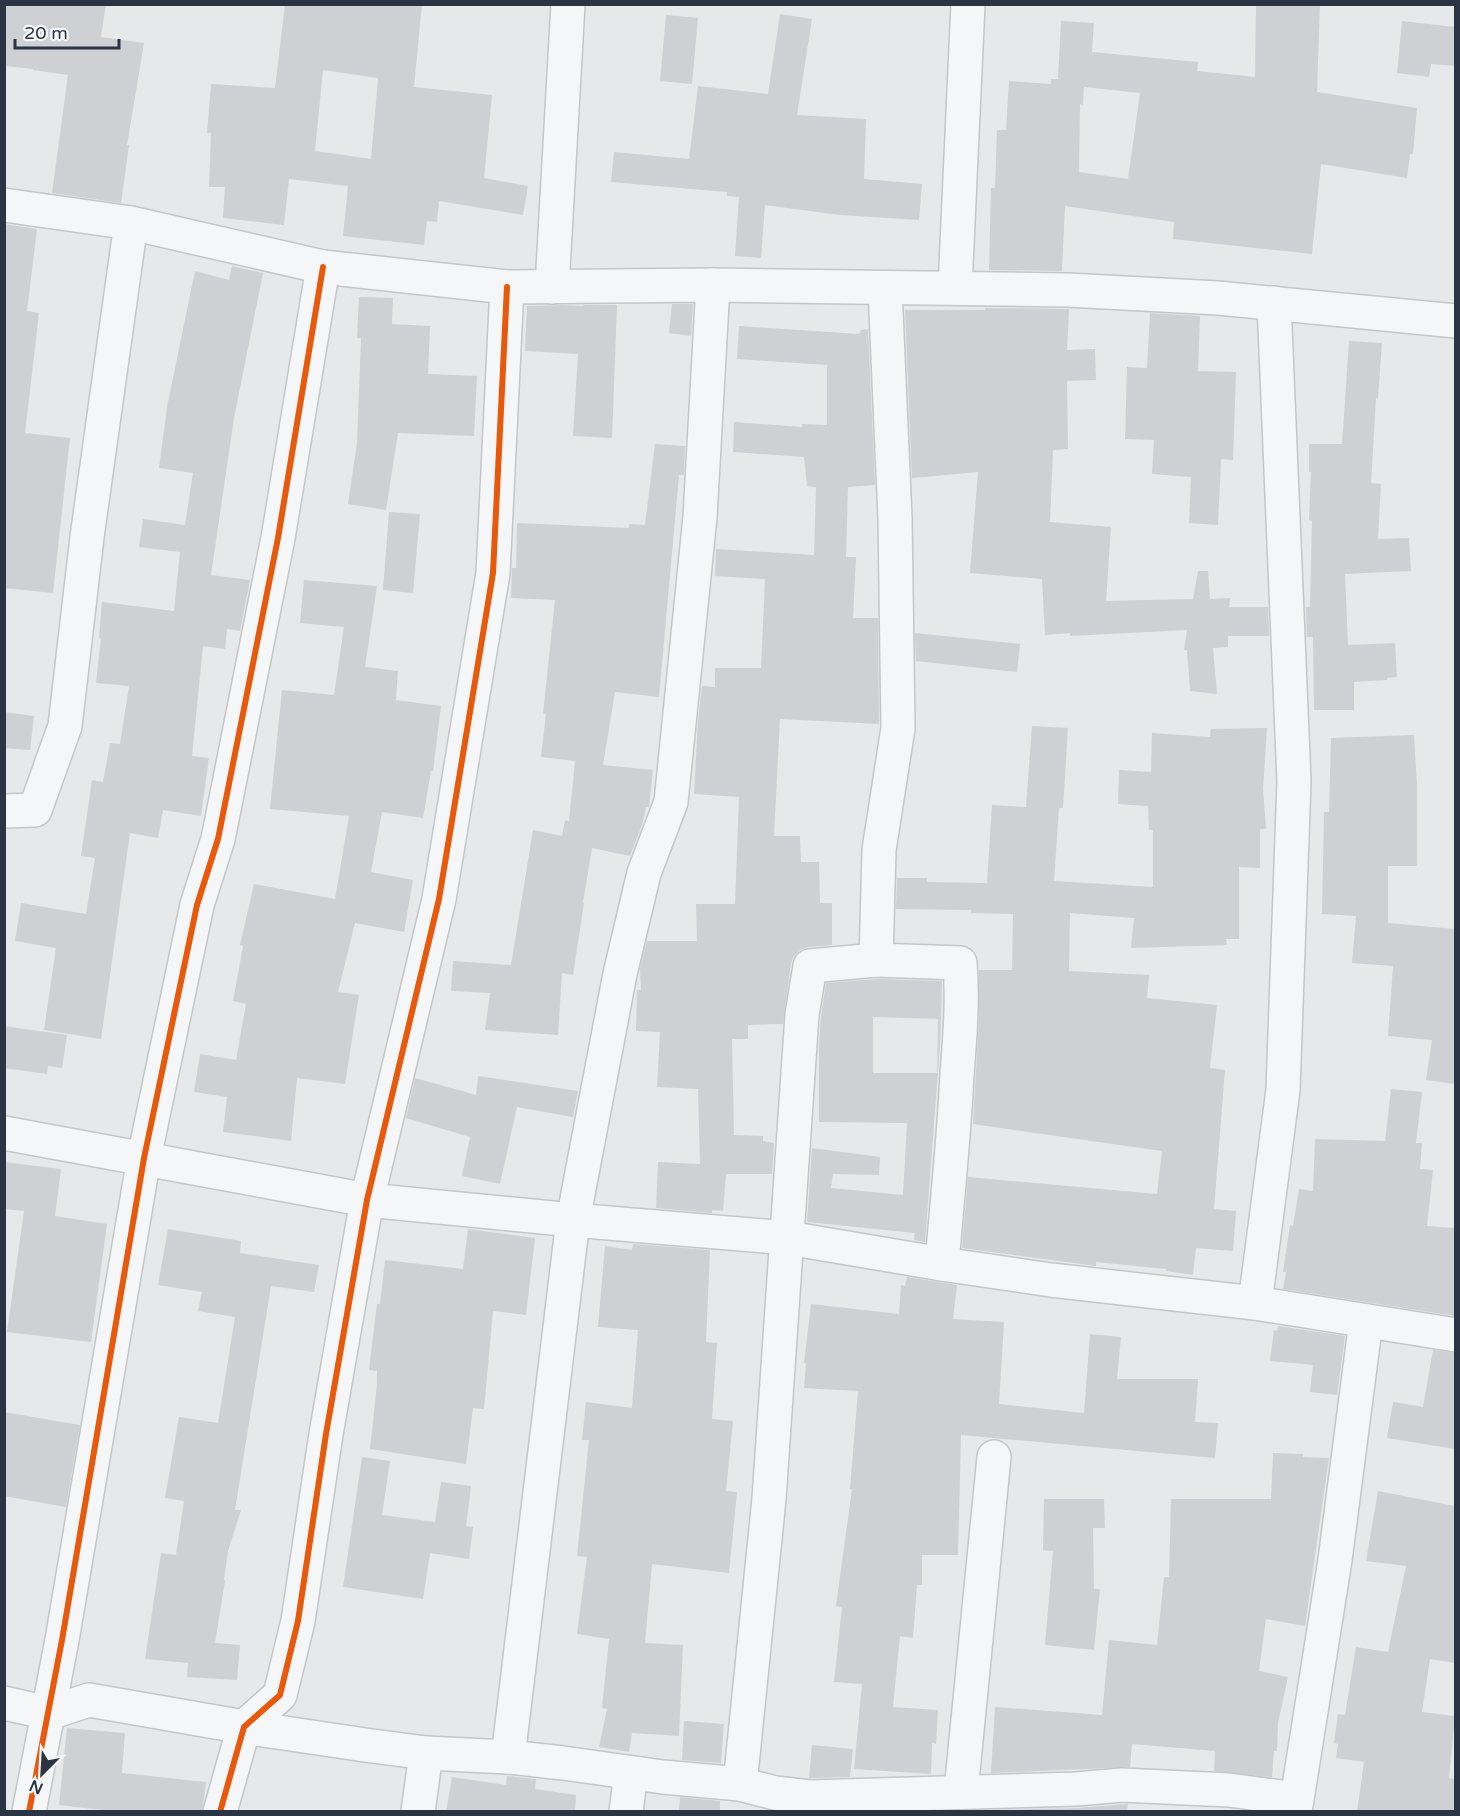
<svg xmlns="http://www.w3.org/2000/svg" width="1460" height="1816" viewBox="0 0 1460 1816" font-family="'Varela Round',sans-serif">
<rect width="100%" height="100%" fill="#e6e8ea"/>
<g fill="#ced0d3" fill-rule="evenodd">
<path d="M4 4H106L101 37 144 43 127 145H129L121 203 52 193 68 75 33 70V69L4 66Z"/>
<path d="M285 4H422L414 87 492 95 484 178 528 186 523 215 439 201 437 222 427 221 424 245 343 236 348 186 289 179 284 225 223 218 225 187H209L211 133H207L211 84 275 88ZM323 70 378 78 371 159 315 151Z"/>
<path d="M1256 4H1320L1317 92 1417 108 1413 154H1410L1407 178 1321 164 1312 254 1173 239 1174 222 1065 206 1062 271 989 270 991 188H995L997 130H1006L1009 81 1051 84V79H1058L1061 21 1094 23 1092 52 1198 62 1197 71 1255 77ZM1084 87 1140 93 1128 179 1079 172 1080 104 1083 105Z"/>
<path d="M780 14 812 19 797 115 866 119 864 179 922 184 919 220 840 215 765 205 761 258 735 256 739 197 727 196V192L611 182 614 152 689 159 698 86 768 94Z"/>
<path d="M666 15 698 18 692 84 660 81Z"/>
<path d="M1402 21 1455 27V66L1431 64 1429 77 1397 73Z"/>
<path d="M4 224 37 229 27 311 39 313 25 433 70 438 53 593 4 588Z"/>
<path d="M232 266 263 273 234 418 211 575 250 580 240 631 227 629 225 649 203 646 192 756 209 758 201 816 163 810 158 838 130 833 101 1039 44 1030 56 948 15 941 21 903 86 914 95 858 81 856 92 780 103 782 110 743 120 744 129 686 96 683 101 638H99L102 602 174 611 180 552 139 547 143 519 185 525 193 473 159 468 167 407 195 271 229 280Z"/>
<path d="M359 297 393 298 392 324 430 326 428 374 477 376 474 436 398 433 386 510 348 504 357 443 361 338H357Z"/>
<path d="M672 304H693L691 336 669 333Z"/>
<path d="M563 305 583 306V305H617L612 438 573 436 578 354 525 351 527 306Z"/>
<path d="M985 308 1069 309 1067 350 1095 349 1096 380 1067 381 1068 449 1053 450 1050 522 1111 527 1106 601 1193 599 1198 571H1208L1210 599 1230 598 1229 607H1268L1269 636H1228V647L1213 648 1217 694 1190 691 1187 650H1184L1187 630 1070 636V633L1045 635 1042 579 970 573 978 472 912 478 905 310H985Z"/>
<path d="M1150 313 1200 316 1198 371 1236 372 1233 460 1221 459 1218 525 1189 523 1191 477 1152 474 1154 440 1125 439 1127 367 1147 368Z"/>
<path d="M739 326 859 334 861 330 868 329 875 485 848 487 846 557H856L853 618H878L879 724 780 719 774 836H800L801 862H819L820 903H832V945L808 947 800 950 794 956 791 963 783 1024 748 1025V1039H732L734 1135 763 1136V1141L774 1143 772 1174H726L723 1211 712 1210V1213L656 1208 658 1162 700 1164 698 1089 657 1087 660 1032 636 1031 637 990H641L640 969 647 941H697L696 904H735L739 797 694 794 698 721 702 686 715 687V668H761L765 579 715 576 716 549 814 555 816 487 807 486 804 457 733 452 734 422 802 427V424L827 425V365L737 359Z"/>
<path d="M1349 341 1382 343 1378 398H1376L1371 483 1381 484 1378 539 1409 538 1411 571 1345 574 1348 645 1395 643 1397 677 1387 678V680L1354 682V710H1314L1313 637H1307L1306 607H1310L1312 521 1309 520 1311 472H1309V444H1342Z"/>
<path d="M655 444 685 446 684 475H679L659 697 615 692 603 765 653 770 649 807H646L642 825 630 856 592 848 583 902 584 903 573 975 562 973 558 1035 485 1030 490 993 451 991 453 961 511 965 533 830 562 836 565 820 569 821 575 761 541 757 546 714H543L555 600 511 598 512 568H516L517 523 629 528V524L645 525Z"/>
<path d="M389 512 420 514 413 593 383 590Z"/>
<path d="M304 580 377 586 365 667 398 671 396 700 441 706 433 771H431L423 818 382 812 371 872 413 880 404 932 355 923 338 992 359 995 345 1084 297 1078 291 1141 223 1132 227 1097 194 1092 200 1054 236 1060 246 1004 233 1001 243 946 240 945 254 884 335 899 349 816 270 809 282 690 334 695 344 627 300 623Z"/>
<path d="M915 633 1020 644 1017 672 916 661Z"/>
<path d="M4 712 34 716 30 750 4 748Z"/>
<path d="M1032 726 1068 728 1063 808H1059L1054 881 1153 887V830H1149L1148 806 1118 804 1119 770 1151 772 1152 733 1210 737 1211 729 1267 728 1263 789 1266 829H1260V868L1239 867V939H1226L1227 945 1131 948 1134 918 1070 913 1069 971 1149 975 1147 998 1217 1005 1210 1068 1225 1070 1214 1209 1236 1211 1233 1251 1196 1248 1193 1275 1166 1271V1269L1096 1262V1266L962 1248 968 1177 1157 1194 1162 1151 973 1124 979 1019V970H1012L1013 914 971 913V910L896 909 897 878H927V882L987 883 992 805 1026 807Z"/>
<path d="M1414 735 1417 785V866H1388V923L1455 929V1084L1426 1080 1432 1040 1388 1036 1393 966 1352 963 1356 916 1322 914 1324 812H1329L1331 738Z"/>
<path d="M877 979 942 981 940 1045 925 1242 914 1240 915 1233 807 1222 812 1148 880 1157 879 1175 833 1174 831 1188 903 1195 907 1123 819 1122V1046L821 1017 826 983ZM873 1017 938 1019 937 1073H873Z"/>
<path d="M4 1026 67 1035 62 1068 48 1066 47 1074 4 1068Z"/>
<path d="M478 1076 578 1091 573 1117 517 1107 500 1184 462 1176 470 1137 406 1118 415 1078 476 1095Z"/>
<path d="M1391 1089 1422 1092 1416 1143H1422L1420 1169 1433 1170 1427 1226 1455 1228V1316L1283 1289 1286 1272H1283L1290 1225 1293 1226 1299 1189 1313 1191 1315 1139 1385 1141Z"/>
<path d="M4 1162 61 1169 55 1216 107 1224 91 1342 7 1332 24 1211 4 1209Z"/>
<path d="M168 1229 241 1241 240 1253 319 1265 314 1292 271 1286 235 1510H241L228 1551 224 1580 225 1581 215 1643 240 1645 237 1680 187 1677 188 1663 145 1659 161 1553 176 1555 184 1501 165 1498 179 1417 218 1423 235 1317 198 1311 202 1292 158 1285Z"/>
<path d="M468 1229 535 1238 526 1315 493 1311 484 1409 473 1408 466 1464 370 1449 377 1384V1371L369 1370 377 1304H380L385 1260 463 1269Z"/>
<path d="M633 1244 710 1250 706 1342 717 1343 712 1419 733 1421 726 1491 737 1492 729 1573 652 1564 645 1643 683 1645 679 1736 632 1733 629 1752 599 1747 607 1709 602 1708 609 1639 577 1634 587 1557 577 1556 589 1440H582L586 1402 632 1408 638 1330 598 1327 605 1246 632 1250Z"/>
<path d="M907 1277 957 1285 953 1319 1004 1322 999 1404 1084 1413 1090 1334 1121 1337 1117 1379H1198L1195 1422 1218 1423 1215 1458 961 1435 958 1555H922V1585H917L913 1638 900 1636 893 1707 938 1710 936 1744 932 1743 931 1774 854 1769 862 1684 834 1682 842 1607 836 1606 852 1489H850L858 1391 804 1388 806 1363H804L811 1304 899 1314 901 1285 905 1286Z"/>
<path d="M1278 1326 1345 1336 1337 1395 1310 1392 1313 1365 1270 1361 1274 1330 1277 1331Z"/>
<path d="M1433 1350 1455 1353V1449L1387 1438 1393 1402 1423 1407Z"/>
<path d="M4 1412 80 1425 66 1507 4 1496Z"/>
<path d="M1273 1453 1303 1454V1457L1329 1458 1305 1626 1266 1619 1259 1671 1288 1677 1278 1723 1277 1751H1274L1272 1777 1214 1771 1215 1751 1132 1744 1130 1767 991 1773 995 1707 1102 1715 1109 1640 1157 1645 1164 1577H1169L1171 1499H1271Z"/>
<path d="M362 1457 390 1461 382 1515 435 1522 441 1482 471 1486 466 1526 473 1527 469 1559 430 1553 423 1599 343 1587Z"/>
<path d="M1378 1491 1455 1506V1663L1430 1659 1422 1712 1455 1716 1449 1778 1455 1779V1812H1357L1364 1762 1336 1758 1338 1744 1334 1743 1338 1714 1345 1715 1356 1647 1388 1652 1406 1566 1366 1561Z"/>
<path d="M1044 1499H1104L1105 1528H1093L1094 1589H1100L1094 1650 1045 1645 1053 1551 1043 1550Z"/>
<path d="M684 1721 724 1724 721 1763 682 1760Z"/>
<path d="M67 1728 125 1733 122 1773 206 1782 202 1812H119L59 1805Z"/>
<path d="M812 1745 853 1749 850 1777 809 1778Z"/>
<path d="M507 1776 536 1779 535 1789 576 1795 575 1812H446L452 1777 506 1785Z"/>
<path d="M680 1797 720 1801V1812H679Z"/>
<path d="M1128 1804 1127 1812H993V1810L1077 1808Z"/>
</g>
<g fill="none" stroke-linecap="round" stroke-linejoin="round">
<g stroke="#c4c6c8" stroke-width="36">
<g id="minor">
<path d="M4 205 131 223 323 267 507 287 713 285 1068 290 1218 298 1456 321"/>
<path d="M552 287 568 4"/>
<path d="M955 288 968 4"/>
<path d="M4 811 35 810 65 726 87 537 131 223"/>
<path d="M876 960 879 850 898 728 895 518 885 288"/>
<path d="M4 1133 367 1200 573 1220 788 1238 942 1264 1051 1280 1255 1303 1456 1335"/>
<path d="M1255 1303 1283 1090 1294 781 1274 303"/>
<path d="M4 1703 49 1713 89 1700 244 1727 365 1745 426 1753 508 1757 563 1763 663 1777 740 1784 775 1793 810 1797 1076 1789 1122 1785 1229 1790 1296 1799"/>
<path d="M508 1757 573 1220 620 974 644 873 671 802 700 517 713 285"/>
<path d="M740 1784 769 1499 802 1015 810 966 876 960 960 963C963 1000 960 1037 957 1074 954 1138 947 1201 942 1264"/>
<path d="M961 1791 994 1457"/>
<path d="M29 1812 62 1640 144 1158 197 905 218 839 278 538 323 267"/>
<path d="M220 1812 244 1727 280 1695 298 1621 326 1434 367 1200 439 899 493 573 507 287"/>
<path d="M418 1812 426 1753"/>
<path d="M626 1812 631 1773"/>
<path d="M1295 1812 1335 1560 1366 1321"/>
</g>
</g>
<use href="#minor" stroke="#f5f6f7" stroke-width="33"/>
<g stroke="#f4f6f9" stroke-width="10">
<g id="cycleway">
<path d="M29 1812 62 1640 144 1158 197 905 218 839 278 538 323 267"/>
<path d="M220 1812 244 1727 280 1695 298 1621 326 1434 367 1200 439 899 493 573 507 287"/>
</g>
</g>
<use href="#cycleway" stroke="#e8590c" stroke-width="6"/>
</g>
<rect width="1460" height="1816" fill="none" stroke="#2b3445" stroke-width="12"/>
<g transform="translate(42 1774) rotate(204)" stroke="#f4f6f9" stroke-width="4.5" paint-order="stroke">
<path d="M0-4.5L10 22L0 15L-10 22Z" fill="#2b3445"/>
<text y="-9" font-size="16" font-weight="bold" text-anchor="middle" fill="#2b3445">N</text>
</g>
<path d="M15 39v9h104v-9" fill="none" stroke="#2b3445" stroke-width="3"/>
<text x="24" y="39" font-size="18" fill="#2b3445" stroke="#f4f6f9" stroke-width="4.5" paint-order="stroke">20 m</text>
</svg>
